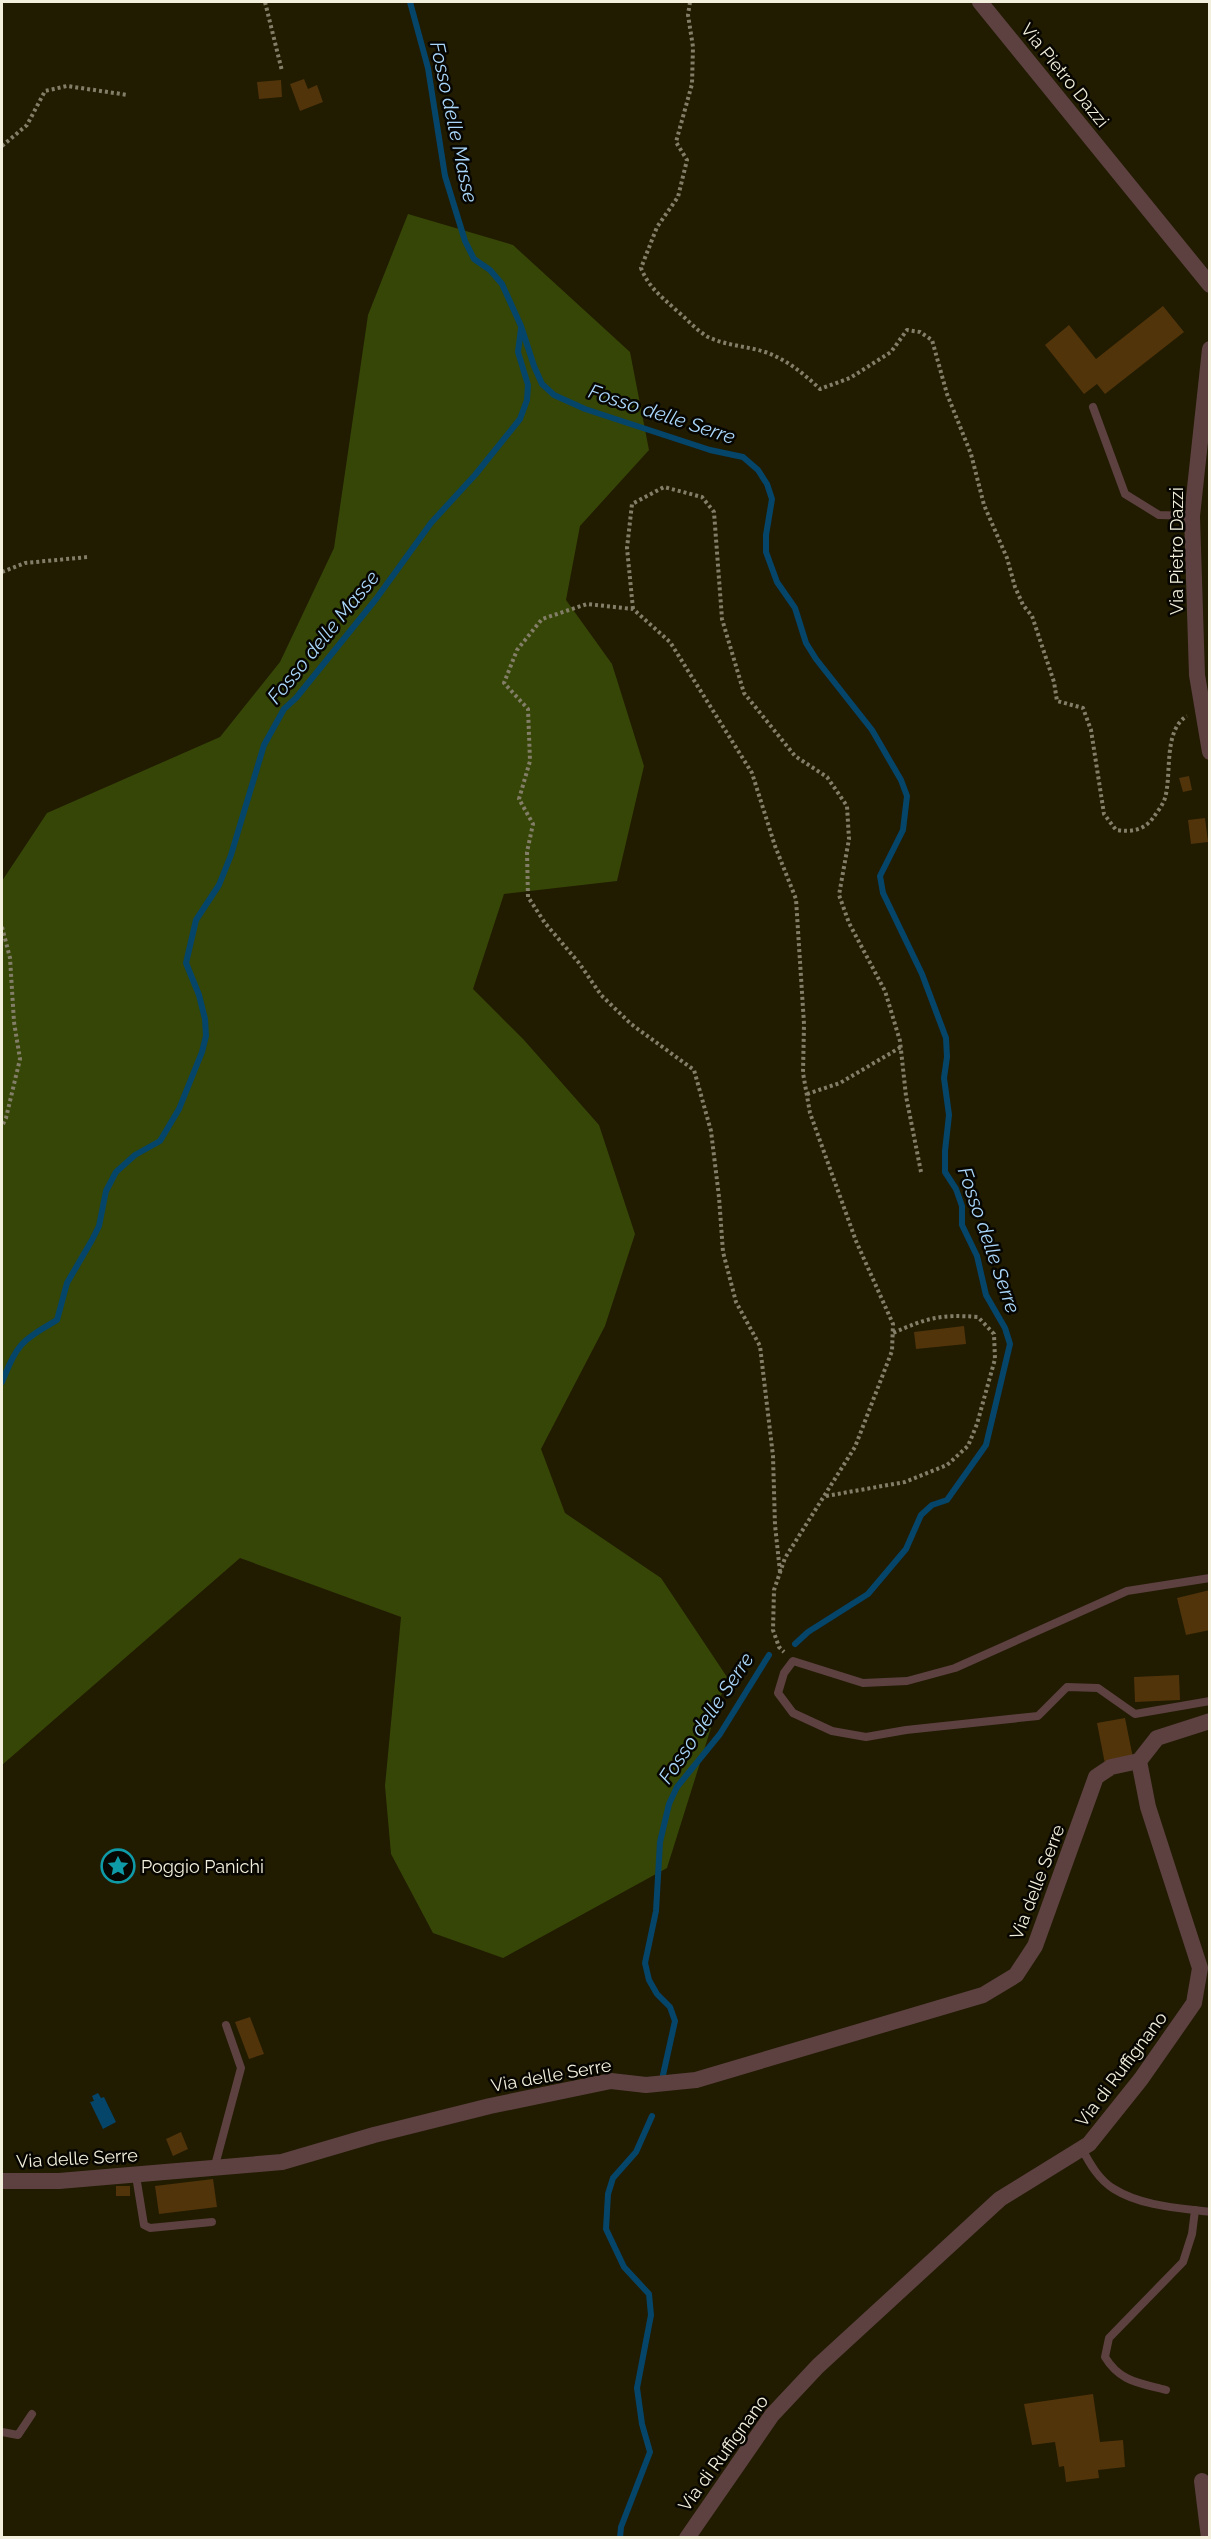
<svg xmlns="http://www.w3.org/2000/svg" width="1211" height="2539" viewBox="0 0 1211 2539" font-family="Raleway,sans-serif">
<rect width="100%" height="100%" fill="#211b00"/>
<path fill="#364607" d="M408 214 513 245 630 352 649 450 580 526 566 600 612 664 644 766 617 881 504 894 473 989 524 1040 599 1125 635 1234 605 1326 541 1449 565 1513 661 1578 727 1677 667 1868 503 1958 433 1933 391 1854 385 1786 401 1617 240 1558 2 1765V881L47 813 220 737 280 662 334 548 368 315Z"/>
<path fill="#05456a" d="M98 2093 101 2098 104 2097 116 2122 103 2129 90 2102 94 2101 92 2096Z"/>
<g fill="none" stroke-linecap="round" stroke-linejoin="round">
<g stroke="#05456a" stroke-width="6">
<path d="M410 2 428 68 445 176 465 241 474 259 490 270 502 284 521 326 534 366 542 384 554 395 585 409 710 450 743 457 758 470 767 484 772 499 766 535V552L777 582 795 608 806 643 816 659 872 730 901 780 907 796 903 830 880 876 883 893 922 974 946 1038 947 1057 944 1078 949 1115 945 1151V1172L956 1189 962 1206V1225L977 1256 986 1295 1005 1328 1010 1344 986 1445 947 1500 932 1505 921 1515 906 1549 868 1594 808 1632 795 1644"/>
<path d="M2 1382C18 1343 20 1342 57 1320L67 1283 92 1240 99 1226 106 1191 116 1172 135 1155 160 1141 179 1109 202 1052 206 1036 205 1019 199 995 186 963 196 920 219 885 231 855 264 745 284 709 296 698 376 599 431 523 475 475 520 419 527 400 528 385 518 352 521 329"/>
<path d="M663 2075 675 2021 670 2007 657 1994 649 1980 645 1963 656 1911 660 1842 669 1804 677 1787 720 1734 769 1655"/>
<path d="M620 2538 621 2527 650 2452 642 2424 637 2388 651 2315 649 2294 624 2267 606 2229 608 2194 613 2178 636 2152 652 2116"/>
</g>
</g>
<g fill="#51340a">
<path d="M304 79 308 89 317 85 323 102 300 111 290 84Z"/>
<path d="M281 80 282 97 259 99 257 82Z"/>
<path d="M1163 306 1184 332 1105 394 1097 384 1084 394 1045 345 1069 325 1096 359Z"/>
<path d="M1189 776 1192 790 1183 792 1179 778Z"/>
<path d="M1205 818 1208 842 1191 844 1188 820Z"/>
<path d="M964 1326 966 1344 916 1349 914 1332Z"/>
<path d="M1210 1590V1630L1186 1635 1177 1598Z"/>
<path d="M1179 1675 1180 1700 1135 1702 1134 1677Z"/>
<path d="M1125 1718 1133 1758 1105 1764 1097 1723Z"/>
<path d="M250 2017 264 2054 249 2059 235 2022Z"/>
<path d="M181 2132 188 2149 173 2156 166 2139Z"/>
<path d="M213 2179 217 2207 159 2214 155 2186Z"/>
<rect x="116" y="2186" width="14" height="10"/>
<path d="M1093 2394 1100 2442 1123 2440 1125 2467 1098 2470 1099 2478 1066 2482 1064 2466 1059 2467 1055 2442 1032 2445 1024 2404Z"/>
</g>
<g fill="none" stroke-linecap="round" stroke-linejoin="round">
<g stroke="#837e68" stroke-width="4" stroke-dasharray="3 3" stroke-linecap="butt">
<path d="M265 2 282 71"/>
<path d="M690 2 688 15 693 47 692 84 676 142 687 160 678 197 657 227 641 268C649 288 661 296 676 310 687 319 696 330 708 337 725 345 744 346 762 351 785 358 803 373 820 389L850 378 891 352 907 330 920 332 932 340 947 394 971 454 984 505 1007 558 1015 587 1023 605 1032 616 1054 682 1057 701 1083 708 1091 730 1104 814 1116 830C1131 832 1143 831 1153 818 1157 812 1163 805 1165 798 1172 774 1163 730 1187 716"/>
<path d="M2 146 27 125 45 91 67 86 128 95"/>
<path d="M2 572 25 563 88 557"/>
<path d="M633 609 627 548 632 504 664 487 702 497 714 512 722 619 744 693 795 756 827 777 847 806 849 839 839 895 849 923 885 991 900 1041 906 1096 921 1172"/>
<path d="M2 927 10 958 14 1022 20 1059 6 1118 2 1126"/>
<path d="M807 1094 840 1083 901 1047"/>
<path d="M826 1496 905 1482 947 1465 968 1446 977 1424 995 1359 994 1334 978 1317C940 1314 927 1318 893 1333"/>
<path d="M780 1572 775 1525 773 1456 760 1346 736 1302 723 1252 719 1197 711 1131 694 1070 631 1024 601 995 579 963 545 923 528 897 527 852 533 824 519 799 530 761 528 709 504 683 517 650 542 619 587 604 633 609 670 642 752 773 775 846 796 899 804 1024 803 1073 810 1113 856 1241 893 1324 892 1351 855 1447 785 1558 774 1590 773 1630 779 1647 784 1652"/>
</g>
<g stroke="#5c4140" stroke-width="8">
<path d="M1093 407 1125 494 1159 515 1192 516"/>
<path d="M1210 1578 1127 1591 955 1668 907 1681 863 1683 793 1661 784 1673 778 1693 793 1713 832 1731 866 1737 906 1730 1038 1716 1067 1687 1098 1688 1135 1714 1210 1701"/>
<path d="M1082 2149C1090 2164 1099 2180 1114 2189 1141 2206 1179 2208 1210 2212"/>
<path d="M214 2169 241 2068 226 2025"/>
<path d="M136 2176 144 2225 150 2228 212 2222"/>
<path d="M1166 2390C1140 2383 1120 2382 1105 2357L1109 2338 1183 2262 1192 2234 1195 2210"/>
<path d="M2 2432 18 2435 32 2414"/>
</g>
<g stroke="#5c4140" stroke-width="16">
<path d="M980 2 1210 285"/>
<path d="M1210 349 1192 516 1197 675 1210 752"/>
<path d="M2 2181H59L282 2162 374 2135 490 2106 611 2081 646 2085 696 2080 983 1995 1016 1975 1035 1946 1096 1777 1111 1767 1139 1761"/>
<path d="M1202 2481 1209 2538"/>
<path d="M687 2538 772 2415 818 2366 1000 2199 1089 2144 1141 2079 1194 2003 1200 1968 1148 1807 1139 1761 1157 1738 1210 1721"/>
</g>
</g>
<defs>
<g id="sight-ring" transform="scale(1.725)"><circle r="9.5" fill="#080600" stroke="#0f9aa8" stroke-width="1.5"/><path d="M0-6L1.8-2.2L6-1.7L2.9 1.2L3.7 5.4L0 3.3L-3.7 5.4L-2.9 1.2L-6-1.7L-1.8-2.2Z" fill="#0f9aa8"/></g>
</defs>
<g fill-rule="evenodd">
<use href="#sight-ring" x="118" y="1866"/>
</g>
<g text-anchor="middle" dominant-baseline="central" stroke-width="5" stroke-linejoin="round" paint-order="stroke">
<g font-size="18" fill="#f2efdd" stroke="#080600">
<text transform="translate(1065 75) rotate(51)">Via Pietro Dazzi</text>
<text transform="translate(1176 551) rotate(-90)">Via Pietro Dazzi</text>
<text transform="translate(1037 1882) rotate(-69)">Via delle Serre</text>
<text transform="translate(1121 2069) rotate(-53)">Via di Ruffignano</text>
<text transform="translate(551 2075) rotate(-10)">Via delle Serre</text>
<text transform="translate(77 2158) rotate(-3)">Via delle Serre</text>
<text transform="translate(723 2453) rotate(-54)">Via di Ruffignano</text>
</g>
<g font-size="18" fill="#f2efdd" stroke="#080600" text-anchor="start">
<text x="141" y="1866">Poggio Panichi</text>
</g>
<g font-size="20" font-style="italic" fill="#a9d6fa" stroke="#080600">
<text transform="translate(454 122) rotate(78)">Fosso delle Masse</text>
<text transform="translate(662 414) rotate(18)">Fosso delle Serre</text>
<text transform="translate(323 637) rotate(-51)">Fosso delle Masse</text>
<text transform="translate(989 1240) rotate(71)">Fosso delle Serre</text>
<text transform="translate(706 1718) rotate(-56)">Fosso delle Serre</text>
</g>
</g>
<rect width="1211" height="2539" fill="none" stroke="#f2efdd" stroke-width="6"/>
</svg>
